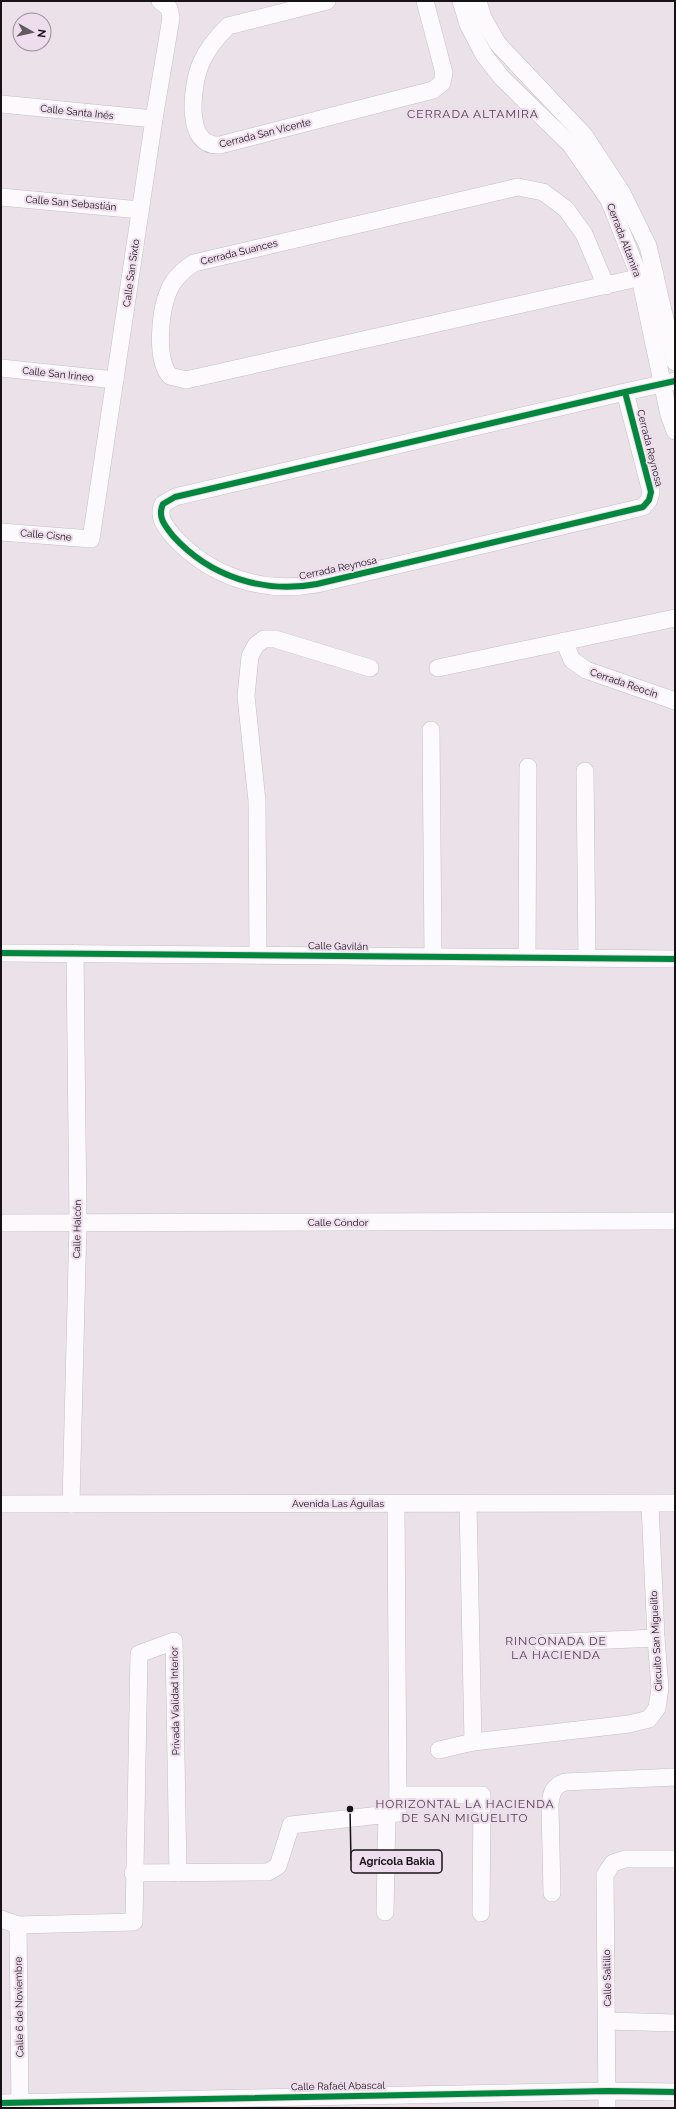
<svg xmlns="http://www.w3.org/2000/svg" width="676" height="2109" viewBox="0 0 676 2109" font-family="Raleway,sans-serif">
<rect width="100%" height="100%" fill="#eae1e9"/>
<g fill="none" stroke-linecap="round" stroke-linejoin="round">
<g stroke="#c7bfc6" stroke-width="18">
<g id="street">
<path d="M327 1 228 26C217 37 207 49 201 63 192 84 183 148 220 145L433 90 442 83 444 73 425 1"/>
<path d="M461 1 468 24 484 55 502 78 570 144 609 200 640 278 669 415 675 431"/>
<path d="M478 1 483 18 498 44 584 135 622 193 648 246 675 362"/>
<path d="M1 104 154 119"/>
<path d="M1 197 140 210"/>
<path d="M606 286 584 234 566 209 543 192 518 187 194 263C183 270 174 278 169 290 160 310 155 359 170 376L186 380 655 274"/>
<path d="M1 368 115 380"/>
<path d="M625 392 651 492 649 500 643 507 317 584C264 594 210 577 173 536 165 526 157 517 163 504L175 497 625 392 675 381"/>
<path d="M1 532 91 539 154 119 171 18 169 8 160 1"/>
<path d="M564 641 572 660 586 670 675 701"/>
<path d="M438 668 675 618"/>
<path d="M431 730 433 956"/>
<path d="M585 771 587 958"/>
<path d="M1 953 675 959"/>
<path d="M258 955 257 801 246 696 250 656 256 645 264 639H275L370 668"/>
<path d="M527 957 528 767"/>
<path d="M1 1223 675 1221"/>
<path d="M1 1504 675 1503"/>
<path d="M71 1504 78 1223 75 953"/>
<path d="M468 1504 473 1742"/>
<path d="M542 1643 656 1638"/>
<path d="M439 1750 473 1742 629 1724 649 1719 657 1708 660 1688 656 1638 650 1504"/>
<path d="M398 1795H482L481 1913"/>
<path d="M133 1873 268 1872 278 1866 291 1825 398 1813 396 1504"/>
<path d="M552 1893 550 1806C551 1793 553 1786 565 1782L675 1777"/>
<path d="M385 1912 387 1813"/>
<path d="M1 1919 18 1925 134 1922 139 1654 174 1641 178 1873"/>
<path d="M18 1925 20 2108"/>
<path d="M608 2021 675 2023"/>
<path d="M1 2103 608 2091 675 2092"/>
<path d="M607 2108 605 1875 613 1863 625 1859H675"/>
</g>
</g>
<use href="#street" stroke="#fcfafc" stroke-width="17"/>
<g stroke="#eeddec" stroke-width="8">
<g id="cycleway">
<path d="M625 392 651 492 649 500 643 507 317 584C264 594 210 577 173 536 165 526 157 517 163 504L175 497 625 392 675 381"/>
<path d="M1 953 675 959"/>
<path d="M1 2103 608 2091 675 2092"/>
</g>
</g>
<use href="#cycleway" stroke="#00873e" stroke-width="6"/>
</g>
<g text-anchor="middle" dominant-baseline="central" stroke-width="4" stroke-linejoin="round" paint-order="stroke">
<g font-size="10" fill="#181217" stroke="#eeddec">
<text transform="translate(77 112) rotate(6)">Calle Santa Inés</text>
<text transform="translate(265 133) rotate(-14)">Cerrada San Vicente</text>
<text transform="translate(71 203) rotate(5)">Calle San Sebastián</text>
<text transform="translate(624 240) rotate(69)">Cerrada Altamira</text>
<text transform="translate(239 252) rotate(-14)">Cerrada Suances</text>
<text transform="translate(131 273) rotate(-82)">Calle San Sixto</text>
<text transform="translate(58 374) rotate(6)">Calle San Irineo</text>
<text transform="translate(650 448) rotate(76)">Cerrada Reynosa</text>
<text transform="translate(46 535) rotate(5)">Calle Cisne</text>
<text transform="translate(338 568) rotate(-12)">Cerrada Reynosa</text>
<text transform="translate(624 683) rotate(19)">Cerrada Reocín</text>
<text transform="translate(338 946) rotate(1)">Calle Gavilán</text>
<text x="338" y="1222">Calle Cóndor</text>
<text transform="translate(77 1229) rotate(-89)">Calle Halcón</text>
<text x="338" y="1503">Avenida Las Águilas</text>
<text transform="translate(656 1641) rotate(-93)">Circuito San Miguelito</text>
<text transform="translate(175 1701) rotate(-91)">Privada Vialidad Interior</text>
<text transform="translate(607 1978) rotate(-91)">Calle Saltillo</text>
<text transform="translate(19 2007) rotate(-91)">Calle 6 de Noviembre</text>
<text transform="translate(338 2086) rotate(-1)">Calle Rafaél Abascal</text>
</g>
<g font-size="12" letter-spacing="1" fill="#524450" stroke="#eeddec">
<text x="473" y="114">CERRADA ALTAMIRA</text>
<text x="556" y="1641">RINCONADA DE<tspan x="556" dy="14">LA HACIENDA</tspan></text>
<text x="465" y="1804">HORIZONTAL LA HACIENDA<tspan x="465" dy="14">DE SAN MIGUELITO</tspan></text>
</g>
</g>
<path fill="none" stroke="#181217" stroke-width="1.5" d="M350 1809L351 1861"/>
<circle fill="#181217" stroke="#eeddec" stroke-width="1.5" cx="350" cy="1809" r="4"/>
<rect fill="#eeddec" stroke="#181217" stroke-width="1.5" x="351" y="1850" width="91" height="23" rx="4"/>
<g font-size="11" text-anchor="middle" font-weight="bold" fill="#181217">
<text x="397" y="1865">Agrícola Bakia</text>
</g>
<rect width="676" height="2109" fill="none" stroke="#181217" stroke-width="4"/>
<g transform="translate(32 32) rotate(98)"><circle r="19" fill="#eeddec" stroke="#988c97"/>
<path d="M0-3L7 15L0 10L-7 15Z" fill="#625a60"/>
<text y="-6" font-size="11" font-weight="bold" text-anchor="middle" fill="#181217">N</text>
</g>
</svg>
